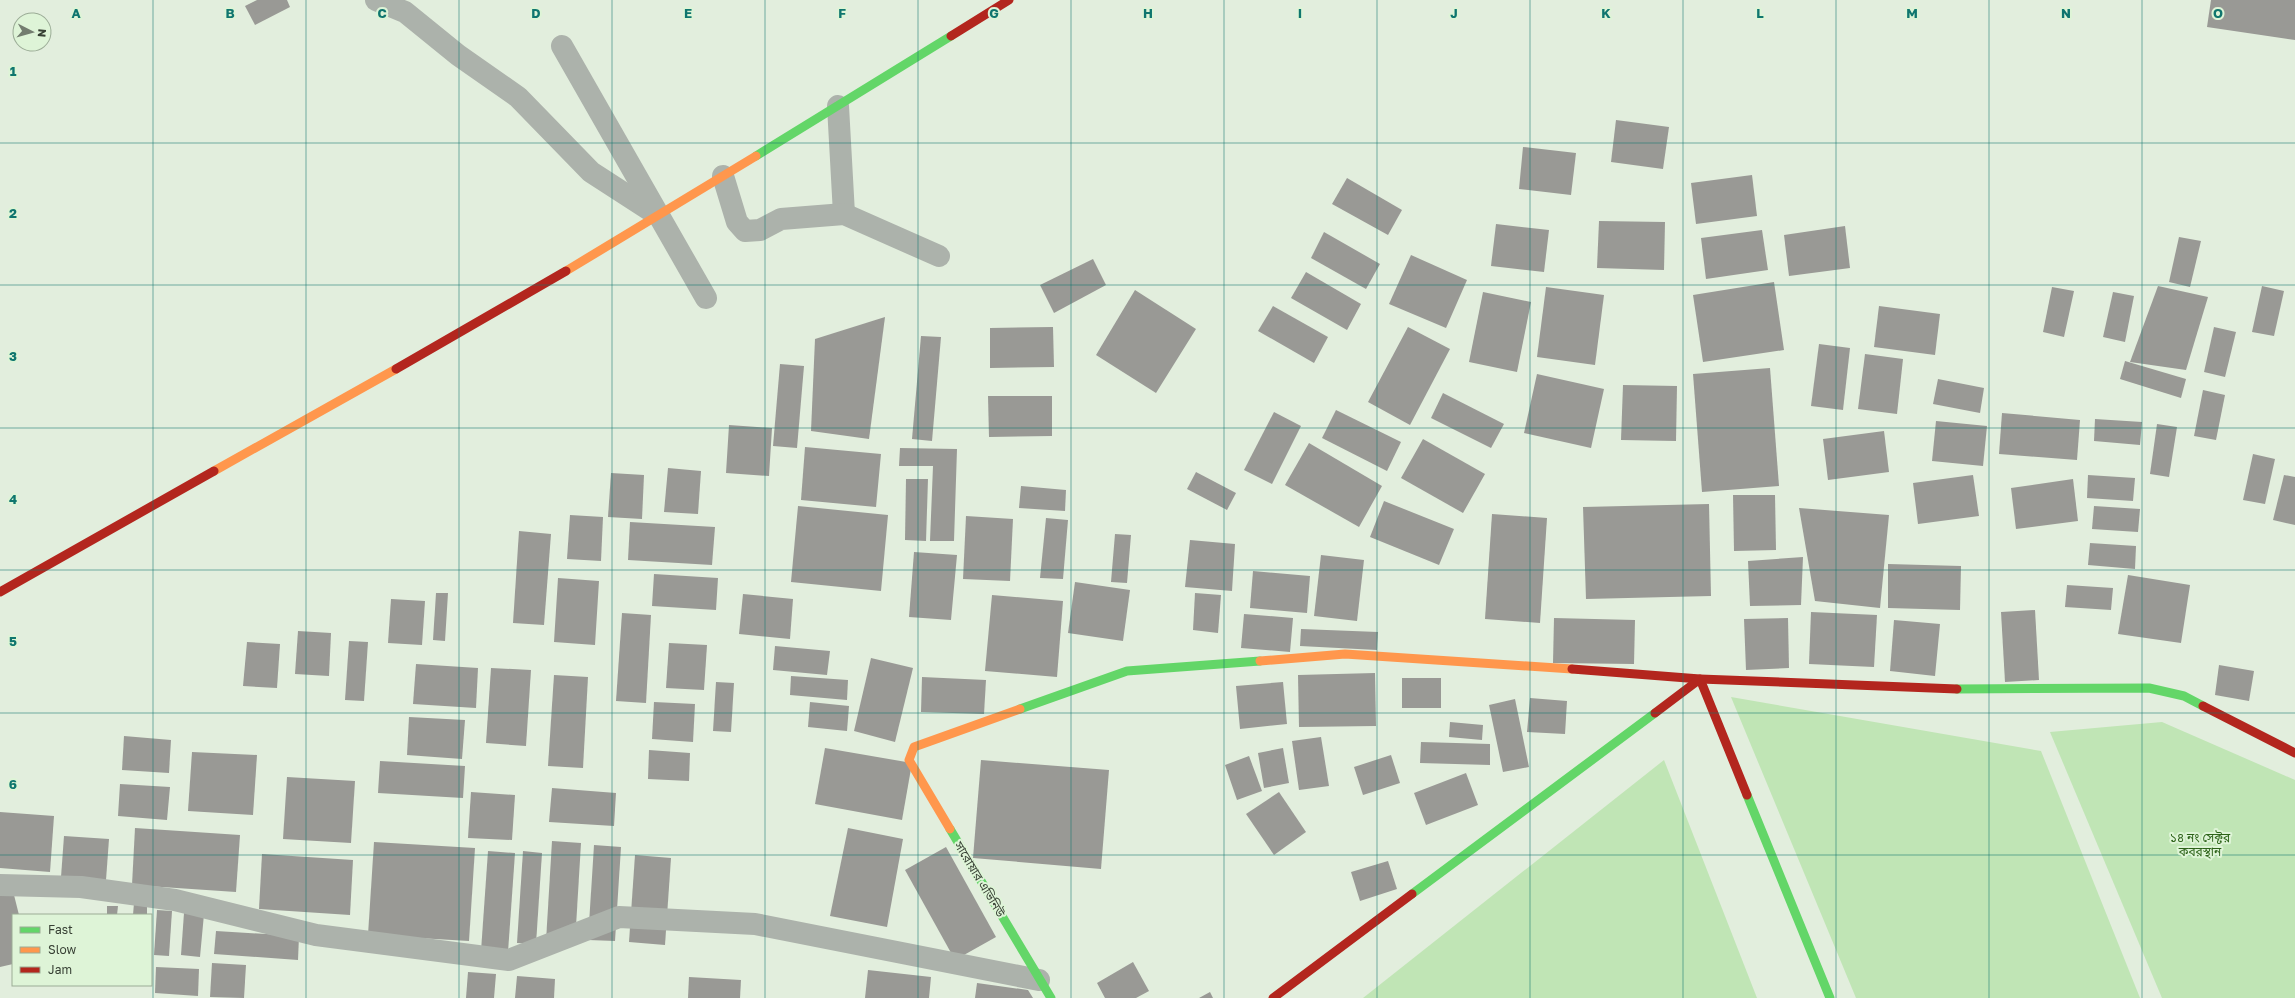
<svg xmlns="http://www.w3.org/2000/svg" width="2295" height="998" font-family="'Golos Text','Noto Sans Bengali',sans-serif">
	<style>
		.green { fill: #c0e5b5 }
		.building { fill: #999995 }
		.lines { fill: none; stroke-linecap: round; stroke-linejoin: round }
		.street { stroke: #acb2ab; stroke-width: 22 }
		.fast { stroke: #63d668; stroke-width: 9 }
		.slow { stroke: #ff974d; stroke-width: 9 }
		.jam { stroke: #b3261e; stroke-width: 9 }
		.grid { fill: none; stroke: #0f766e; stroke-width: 1; stroke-opacity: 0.55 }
		.labels { text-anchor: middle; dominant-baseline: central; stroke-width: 4; stroke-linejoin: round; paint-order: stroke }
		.park-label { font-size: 12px; fill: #2d6319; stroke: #def4d7 }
		.street-label { font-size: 12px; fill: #374034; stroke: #def4d7 }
		.grid-label { font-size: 13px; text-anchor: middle; font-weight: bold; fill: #0f766e; stroke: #def4d7; stroke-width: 4; stroke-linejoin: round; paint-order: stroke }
	</style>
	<rect width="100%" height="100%" fill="#e2eedd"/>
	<!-- green -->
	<g class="green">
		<polygon points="1731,697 2041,751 2140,998 1856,998"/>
		<polygon points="2162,722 2295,780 2295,998 2162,998 2050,732"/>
		<polygon points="1664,760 1757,998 1363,998"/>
	</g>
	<!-- building -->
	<g class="building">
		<polygon points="257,0 287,0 290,7 255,25 245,6"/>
		<polygon points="2211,0 2295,0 2295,40 2207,27"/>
		<polygon points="1616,120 1669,127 1663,169 1611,162"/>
		<polygon points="1523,147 1576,153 1571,195 1519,189"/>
		<polygon points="1752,175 1757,216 1696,224 1691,183"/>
		<polygon points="1347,178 1402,210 1388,235 1332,204"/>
		<polygon points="1599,221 1665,222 1664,270 1597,268"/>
		<polygon points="1496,224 1549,230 1544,272 1491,266"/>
		<polygon points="1845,226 1850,268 1789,276 1784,235"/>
		<polygon points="1762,230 1768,270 1706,279 1701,238"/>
		<polygon points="1324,232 1380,264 1366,289 1311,258"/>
		<polygon points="2179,237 2201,241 2190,287 2169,282"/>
		<polygon points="1411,255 1467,280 1446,328 1389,304"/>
		<polygon points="1093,259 1106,285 1054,313 1040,285"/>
		<polygon points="1306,272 1361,304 1347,330 1291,298"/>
		<polygon points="1774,282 1784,350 1703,362 1693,295"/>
		<polygon points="2158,286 2208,297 2186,370 2130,362"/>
		<polygon points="2262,286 2284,291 2274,336 2252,332"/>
		<polygon points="1546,287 1604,295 1595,365 1537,357"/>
		<polygon points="2052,287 2074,291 2064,337 2043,332"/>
		<polygon points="1135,290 1196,329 1156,393 1096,355"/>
		<polygon points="1483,292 1531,302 1517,372 1469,362"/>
		<polygon points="2113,292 2134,296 2125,342 2103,337"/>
		<polygon points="1273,306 1328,337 1314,363 1258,331"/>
		<polygon points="1879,306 1940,314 1935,355 1874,347"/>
		<polygon points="885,317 869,439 811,431 815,339"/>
		<polygon points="1053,327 1054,367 990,368 990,328"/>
		<polygon points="1408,327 1450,349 1410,425 1368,402"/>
		<polygon points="2214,327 2236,332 2225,377 2204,372"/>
		<polygon points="921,336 941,337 932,441 912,439"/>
		<polygon points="1819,344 1850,348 1843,410 1811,406"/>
		<polygon points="1865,354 1903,359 1897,414 1858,409"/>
		<polygon points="2125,361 2186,379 2181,398 2120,379"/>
		<polygon points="780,364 804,366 797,448 773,446"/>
		<polygon points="1770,368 1779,486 1702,492 1693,374"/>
		<polygon points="1537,374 1604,389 1591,448 1524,433"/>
		<polygon points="1938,379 1984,388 1980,413 1933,404"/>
		<polygon points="1623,385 1677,386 1676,441 1621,440"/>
		<polygon points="2203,390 2225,395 2216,440 2194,436"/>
		<polygon points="1443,393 1504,424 1491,448 1431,418"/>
		<polygon points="988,396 1052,396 1052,436 989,437"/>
		<polygon points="1336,410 1401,442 1387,471 1322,438"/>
		<polygon points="1274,412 1301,426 1272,484 1244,470"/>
		<polygon points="2002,413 2080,420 2077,460 1999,454"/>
		<polygon points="2095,419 2142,422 2140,445 2094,441"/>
		<polygon points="1936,421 1987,426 1983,466 1932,461"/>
		<polygon points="2157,424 2177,427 2169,477 2150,474"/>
		<polygon points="729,425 772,428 769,476 726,473"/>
		<polygon points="1884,431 1889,472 1828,480 1823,439"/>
		<polygon points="1423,439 1485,474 1463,513 1401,478"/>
		<polygon points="1309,443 1382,486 1359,527 1285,485"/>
		<polygon points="805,447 881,454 876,507 801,500"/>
		<polygon points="900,448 957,449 954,541 930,541 933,466 899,466"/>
		<polygon points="2253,454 2275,459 2265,504 2243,500"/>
		<polygon points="668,468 701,471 698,514 664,512"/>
		<polygon points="1196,472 1236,493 1227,510 1187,489"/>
		<polygon points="611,473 644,475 642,519 608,517"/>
		<polygon points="1973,475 1979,516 1918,524 1913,483"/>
		<polygon points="2088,475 2135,478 2133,501 2087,498"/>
		<polygon points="2284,475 2295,477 2295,525 2273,520"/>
		<polygon points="906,479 928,479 926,541 905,540"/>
		<polygon points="2073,479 2078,521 2016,529 2011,488"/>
		<polygon points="1021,486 1066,490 1065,511 1019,508"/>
		<polygon points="1733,495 1775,495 1776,550 1734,551"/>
		<polygon points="1384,501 1454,529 1439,565 1370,537"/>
		<polygon points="1709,504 1711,596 1586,599 1583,507"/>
		<polygon points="798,506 888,515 881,591 791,582"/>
		<polygon points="2094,506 2140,509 2138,532 2092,529"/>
		<polygon points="1799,508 1889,515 1880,608 1815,601"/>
		<polygon points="1492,514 1547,518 1540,623 1485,619"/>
		<polygon points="570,515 603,517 601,561 567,559"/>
		<polygon points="966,516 1013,519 1010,581 963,579"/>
		<polygon points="1046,518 1068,520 1063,579 1040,578"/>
		<polygon points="630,522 715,527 712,565 628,560"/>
		<polygon points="519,531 551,534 544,625 513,623"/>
		<polygon points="1115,534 1131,535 1127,583 1111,582"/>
		<polygon points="1190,540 1235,544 1232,591 1185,587"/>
		<polygon points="2090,543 2136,546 2135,569 2088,565"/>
		<polygon points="914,552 957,555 951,620 909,617"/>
		<polygon points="1321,555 1364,560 1357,621 1314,616"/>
		<polygon points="1803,557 1801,605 1750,606 1748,561"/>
		<polygon points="1888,564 1961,566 1960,610 1888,608"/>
		<polygon points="1253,571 1310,576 1307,613 1250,608"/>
		<polygon points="654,574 718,578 716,610 652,606"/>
		<polygon points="2128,575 2190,585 2181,643 2118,634"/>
		<polygon points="558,578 599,581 595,645 554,642"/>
		<polygon points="1075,582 1130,590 1123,641 1068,633"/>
		<polygon points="2067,585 2113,588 2111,610 2065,607"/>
		<polygon points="436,593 448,593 445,641 433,640"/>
		<polygon points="1195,593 1221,595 1218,633 1193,630"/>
		<polygon points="743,594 793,599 790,639 739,634"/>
		<polygon points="992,595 1063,601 1057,677 985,671"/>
		<polygon points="391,599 425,601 422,645 388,643"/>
		<polygon points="2035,610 2039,680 2005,682 2001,612"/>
		<polygon points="1811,612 1877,615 1874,667 1809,664"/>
		<polygon points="622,613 651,615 646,703 616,701"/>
		<polygon points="1244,614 1293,618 1290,652 1241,648"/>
		<polygon points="1554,618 1635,620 1634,664 1553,663"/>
		<polygon points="1788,618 1789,668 1746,670 1744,619"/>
		<polygon points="1894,620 1940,624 1935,676 1890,671"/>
		<polygon points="1301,629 1378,632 1377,650 1300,646"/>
		<polygon points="298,631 331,633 329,676 295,674"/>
		<polygon points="349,641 368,642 364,701 345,700"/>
		<polygon points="247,642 280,644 277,688 243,686"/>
		<polygon points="669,643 707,645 704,690 666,688"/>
		<polygon points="775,646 830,651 827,675 773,670"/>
		<polygon points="871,658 913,668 895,742 854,731"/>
		<polygon points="416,664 478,668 476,708 413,704"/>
		<polygon points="2219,665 2254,671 2249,701 2215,695"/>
		<polygon points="491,668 531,670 526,746 486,743"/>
		<polygon points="1375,673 1376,726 1299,727 1298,675"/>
		<polygon points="554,675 588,677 583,768 548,766"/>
		<polygon points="791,676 848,680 847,700 790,695"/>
		<polygon points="922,677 986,680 984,714 921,712"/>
		<rect x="1402" y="678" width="39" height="30"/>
		<polygon points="716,682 734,683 731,732 713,731"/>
		<polygon points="1283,682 1287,724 1240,729 1236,686"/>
		<polygon points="1530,698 1567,701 1565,734 1527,732"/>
		<polygon points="1515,699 1529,767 1503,772 1489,705"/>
		<polygon points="654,702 695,704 693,742 652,739"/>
		<polygon points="810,702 849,706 847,731 808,727"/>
		<polygon points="409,717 465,720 462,759 407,755"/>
		<polygon points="1450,722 1483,725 1482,740 1449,737"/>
		<polygon points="124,736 171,740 169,773 122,770"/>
		<polygon points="1321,737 1329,786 1299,790 1292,741"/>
		<polygon points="1421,742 1490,744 1490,765 1420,763"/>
		<polygon points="825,748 912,763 902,820 815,804"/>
		<polygon points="1283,748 1289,783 1264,788 1258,753"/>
		<polygon points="649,750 690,753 689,781 648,779"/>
		<polygon points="192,752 257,755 253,815 188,811"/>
		<polygon points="1391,755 1400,783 1363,795 1354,767"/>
		<polygon points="1249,756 1262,791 1237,800 1225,765"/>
		<polygon points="981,760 1109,770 1101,869 973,858"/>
		<polygon points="380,761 465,766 463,798 378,793"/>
		<polygon points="1466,773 1478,805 1426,825 1414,793"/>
		<polygon points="287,777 355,781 351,843 283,839"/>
		<polygon points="120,784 170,787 167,820 118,816"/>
		<polygon points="552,788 616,793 614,826 549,822"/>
		<polygon points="471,792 515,795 512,840 468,838"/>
		<polygon points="1279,792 1306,832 1274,855 1246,814"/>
		<polygon points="0,812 54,816 50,872 0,868"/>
		<polygon points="135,828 240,835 236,892 132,885"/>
		<polygon points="848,828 903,839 887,927 830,916"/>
		<polygon points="64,836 109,839 106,880 61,877"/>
		<polygon points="552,841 581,843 575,943 546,941"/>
		<polygon points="374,842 475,848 469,941 368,935"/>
		<polygon points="594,845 621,847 615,941 588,940"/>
		<polygon points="946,847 996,937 955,960 905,870"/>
		<polygon points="488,851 515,853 508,952 481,951"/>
		<polygon points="523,851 542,853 536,944 517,943"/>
		<polygon points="262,854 353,860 350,915 259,909"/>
		<polygon points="635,855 671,858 665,945 629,942"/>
		<polygon points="1388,861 1397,889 1360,901 1351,872"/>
		<polygon points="13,891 19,915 13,915 13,964 0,967 0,894"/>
		<polygon points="134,903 147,904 147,915 133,915"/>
		<polygon points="107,906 118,906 117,915 107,915"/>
		<polygon points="157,910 172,911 169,956 154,955"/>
		<polygon points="184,913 204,914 200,957 181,955"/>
		<polygon points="216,931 299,936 298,960 214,954"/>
		<polygon points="1133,962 1149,991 1136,998 1105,998 1097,983"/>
		<polygon points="212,963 246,965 244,998 210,997"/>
		<polygon points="156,967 199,969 198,996 155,993"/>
		<polygon points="868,970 931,977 929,998 865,998"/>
		<polygon points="468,972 496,974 494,998 466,998"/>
		<polygon points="517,976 555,979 554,998 515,998"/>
		<polygon points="689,977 741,980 740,998 688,998"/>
		<polygon points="977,983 1028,990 1033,998 975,998"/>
		<polygon points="1210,992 1213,998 1199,998"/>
	</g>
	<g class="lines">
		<!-- street -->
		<g class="street">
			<polyline points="376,0 405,12 458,55 518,97 591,172 659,216"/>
			<polyline points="562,46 706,298"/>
			<polyline points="838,106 844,214"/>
			<polyline points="723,176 737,222 745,231 760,230 781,219 844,214 939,256"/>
			<polyline points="0,885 81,887 175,900 316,935 509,960 619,917 755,924 1039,980"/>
		</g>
		<!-- fast -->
		<g class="fast">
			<polyline points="756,156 951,36"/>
			<polyline points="1957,689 2149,688 2184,696 2203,706"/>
			<polyline points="1020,709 1127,671 1260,661"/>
			<polyline points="1747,795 1830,998"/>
			<polyline points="950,829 1051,998"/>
			<polyline points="1412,894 1655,713"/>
		</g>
		<!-- slow -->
		<g class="slow">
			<polyline points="566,271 756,156"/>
			<polyline points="214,471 396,369"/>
			<polyline points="1260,661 1345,654 1572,669"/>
			<polyline points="950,829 909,760 914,747 1020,709"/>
		</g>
		<!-- jam -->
		<g class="jam">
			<polyline points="951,36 1009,0"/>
			<polyline points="396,369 566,271"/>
			<polyline points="0,592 214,471"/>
			<polyline points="1572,669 1700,679 1747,795"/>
			<polyline points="2203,706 2295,753"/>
			<polyline points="1655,713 1700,679 1957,689"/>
			<polyline points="1273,998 1412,894"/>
		</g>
	</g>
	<!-- grid -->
	<path class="grid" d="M153,0v998M306,0v998M459,0v998M612,0v998M765,0v998M918,0v998M1071,0v998M1224,0v998M1377,0v998M1530,0v998M1683,0v998M1836,0v998M1989,0v998M2142,0v998M0,143h2295M0,285h2295M0,428h2295M0,570h2295M0,713h2295M0,855h2295"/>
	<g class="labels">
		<!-- park labels -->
		<g class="park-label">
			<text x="2200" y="837">১৪ নং সেক্টর<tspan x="2200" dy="14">কবরস্থান</tspan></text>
		</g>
		<!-- street labels -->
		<g class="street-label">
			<text transform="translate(980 879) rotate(59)">সারোয়ার এভিনিউ</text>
		</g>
	</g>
	<g class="grid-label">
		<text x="76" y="18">A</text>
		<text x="230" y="18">B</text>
		<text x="382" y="18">C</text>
		<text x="536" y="18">D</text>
		<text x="688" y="18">E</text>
		<text x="842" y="18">F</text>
		<text x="994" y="18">G</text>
		<text x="1148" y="18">H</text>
		<text x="1300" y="18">I</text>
		<text x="1454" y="18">J</text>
		<text x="1606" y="18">K</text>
		<text x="1760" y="18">L</text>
		<text x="1912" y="18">M</text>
		<text x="2066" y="18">N</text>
		<text x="2218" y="18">O</text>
		<text x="13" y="76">1</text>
		<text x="13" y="218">2</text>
		<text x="13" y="361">3</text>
		<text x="13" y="504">4</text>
		<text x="13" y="646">5</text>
		<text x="13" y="789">6</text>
	</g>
	<!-- legend -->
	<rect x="12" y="914" width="140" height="72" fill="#def4d7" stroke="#9bac96"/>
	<rect x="20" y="927" width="20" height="6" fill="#63d668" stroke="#9bac96"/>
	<text x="48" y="934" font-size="12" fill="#374034">Fast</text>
	<rect x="20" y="947" width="20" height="6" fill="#ff974d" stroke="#9bac96"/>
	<text x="48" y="954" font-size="12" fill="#374034">Slow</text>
	<rect x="20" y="967" width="20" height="6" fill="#b3261e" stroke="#9bac96"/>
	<text x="48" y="974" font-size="12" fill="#374034">Jam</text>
	<!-- north arrow -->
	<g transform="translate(32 32) rotate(96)"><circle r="19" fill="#def4d7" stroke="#9bac96"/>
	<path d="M0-3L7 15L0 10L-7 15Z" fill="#737d6f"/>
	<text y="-6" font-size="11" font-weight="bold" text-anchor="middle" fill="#374034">N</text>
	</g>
</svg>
